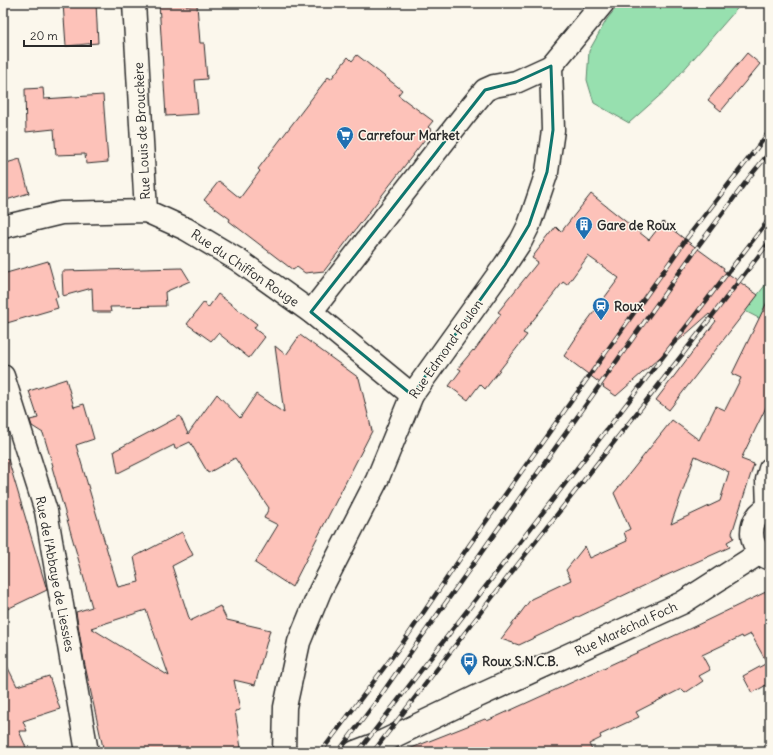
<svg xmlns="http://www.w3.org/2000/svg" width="773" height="755" font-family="Delius,sans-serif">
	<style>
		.green { fill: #97e0af; stroke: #61866d }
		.building { fill: #fdc2b9; stroke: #2b2b2b; fill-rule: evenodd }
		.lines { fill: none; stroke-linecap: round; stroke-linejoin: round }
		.minor-casing { stroke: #2b2b2b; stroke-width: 25 }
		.minor { stroke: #fbf7ec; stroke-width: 22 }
		.rail-casing { stroke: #2b2b2b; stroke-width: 4.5 }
		.rail { stroke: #fbf7ec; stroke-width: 3; stroke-dasharray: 9; stroke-linecap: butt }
		.marked { fill: none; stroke: #0f766e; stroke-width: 3; stroke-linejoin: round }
		.labels { text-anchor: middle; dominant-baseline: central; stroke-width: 3; stroke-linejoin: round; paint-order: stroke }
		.street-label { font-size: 13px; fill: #2b2b2b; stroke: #fbf7ec }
		.poi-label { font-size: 13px; font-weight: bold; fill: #2b2b2b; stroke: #fbf7ec; text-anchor: start }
	</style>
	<rect width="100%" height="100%" fill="#fbf7ec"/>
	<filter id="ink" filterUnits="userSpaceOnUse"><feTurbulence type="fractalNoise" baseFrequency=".025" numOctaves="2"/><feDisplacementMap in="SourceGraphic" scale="8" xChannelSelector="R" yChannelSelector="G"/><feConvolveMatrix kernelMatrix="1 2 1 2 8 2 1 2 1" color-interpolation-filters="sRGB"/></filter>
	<g filter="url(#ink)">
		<!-- green -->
		<g class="green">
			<polygon points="620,3 742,3 667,89 629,123 594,103 587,80 589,51 607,19"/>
			<polygon points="770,279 770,324 745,311"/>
		</g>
		<!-- building -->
		<g class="building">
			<polygon points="63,3 96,3 98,43 66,46"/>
			<polygon points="159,3 186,3 186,6 197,5 200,43 204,43 207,79 195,80 198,114 166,116"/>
			<polygon points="747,53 760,64 721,111 708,100"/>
			<polygon points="357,55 402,90 398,95 433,121 428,127 432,130 324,271 305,273 297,267 293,270 229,221 230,219 204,200 219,181 240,198 260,171 258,169 328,77 331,79 348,57 352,61"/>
			<polygon points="43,88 44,99 103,95 108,162 86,164 85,154 56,155 54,129 26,132 25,89"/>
			<polygon points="20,159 29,193 3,201 3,164"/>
			<polygon points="591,194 649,240 663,222 687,241 724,268 723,270 758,295 669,410 656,400 716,321 709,314 616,396 603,387 604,386 564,356 585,324 619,278 588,256 567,285 563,282 523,333 527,335 485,389 480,384 468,400 449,386 461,370 458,368 473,350 474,351 501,314 498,312 538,262 532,258 537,251 556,227 561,232"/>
			<polygon points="48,261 58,297 55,298 58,308 7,323 3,306 3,274"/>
			<polygon points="182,268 190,281 165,292 166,306 110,307 111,312 93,312 92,288 63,296 62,271"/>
			<polygon points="218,294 257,324 254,328 265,337 249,358 218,333 211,341 187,324 204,302 208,308"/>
			<path d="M770,296v103l-29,60 13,5 -22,69 2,5 -7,4 3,5 -74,33 -137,65 -18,-6 30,-40 40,-19 -5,-10 19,-24 5,12 37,-17 -3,-9 6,-3 -16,-36 58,-73 27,20 17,-34 9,4 16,-32 -9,-4zM695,456l34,16 -9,29 -49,23z"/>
			<polygon points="300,335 359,378 372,431 292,587 255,563 278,525 264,518 269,508 235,458 208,473 190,442 175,449 174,445 118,473 114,451 180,416 188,434 217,394 240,418 256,394 284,413 275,346 286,355"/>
			<path d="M66,379l8,28 10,-3 10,35 -18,6 42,142 21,-5 -5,-25 48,-25 11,23 -21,11 18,55 30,-15 7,14 43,10 -15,55 -21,-5 6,30 -5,1 6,37 -25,4h-112l-20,-91 -8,-49 16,-5 -40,-140 1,-1 -10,-33 -11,-7 -2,-6 8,-2 -9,-27zM146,610l23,66 -78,-48z"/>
			<polygon points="8,459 47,590 3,611 3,460"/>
			<polygon points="770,590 770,683 752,693 743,676 767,663 751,634 743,638 742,636 702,655 710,670 699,676 703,681 685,693 681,689 636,712 639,717 600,735 601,738 589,744 593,752 404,752 404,751 485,719 487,721 689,629"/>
			<polygon points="3,658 17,686 49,676 60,709 23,721 27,731 19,731 28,752 3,752"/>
		</g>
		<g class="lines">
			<defs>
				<g id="minor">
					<polyline points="134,3 146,211"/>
					<polyline points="3,227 61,213 146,211 186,229 238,260 311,312 412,395"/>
					<polyline points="311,312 466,113 485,90 494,86 516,82 551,66"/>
					<polyline points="3,376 46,511 87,752"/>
					<path d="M770,507c-24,9 -24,43 0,52"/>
					<polyline points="768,508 767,480 770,469"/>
					<polyline points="284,752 285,707 299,642 320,591 377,480 412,395 505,265 521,241 529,225 547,172 553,130 551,66 603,3"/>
					<polyline points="355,752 384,741 476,697 682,603 760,553"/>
				</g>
			</defs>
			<!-- minor casing -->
			<use href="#minor" class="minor-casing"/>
			<!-- minor -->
			<use href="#minor" class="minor"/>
			<defs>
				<g id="rail">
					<polyline points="321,752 404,641 470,544 687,238 770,131"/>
					<polyline points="338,752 376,702 413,649 696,249 751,175 770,152"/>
					<polyline points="358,752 770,218"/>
					<polyline points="373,752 511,573 658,386 770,241"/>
				</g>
			</defs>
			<!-- rail casing -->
			<use href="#rail" class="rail-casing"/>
			<!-- rail -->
			<use href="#rail" class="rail"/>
		</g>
	</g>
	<!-- marked area -->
	<path class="marked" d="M551,66l2,64 -6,42 -18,53 -24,40 -93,130 -101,-83 174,-222 31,-8z"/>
	<!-- icons -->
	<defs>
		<symbol id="supermarket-pin" viewBox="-11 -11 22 30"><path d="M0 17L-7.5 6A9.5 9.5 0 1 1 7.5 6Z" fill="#1f6fb2" stroke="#fbf7ec"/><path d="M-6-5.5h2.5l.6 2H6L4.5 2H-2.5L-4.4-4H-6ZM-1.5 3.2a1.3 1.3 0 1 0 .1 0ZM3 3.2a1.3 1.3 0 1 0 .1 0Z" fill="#fff"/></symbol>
		<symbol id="building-pin" viewBox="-11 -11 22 30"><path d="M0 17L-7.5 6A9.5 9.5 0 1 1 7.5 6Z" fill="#1f6fb2" stroke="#fbf7ec"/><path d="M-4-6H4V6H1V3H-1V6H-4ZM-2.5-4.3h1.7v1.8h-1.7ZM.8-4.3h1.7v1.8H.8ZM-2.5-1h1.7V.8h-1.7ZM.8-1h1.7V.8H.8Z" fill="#fff"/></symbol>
		<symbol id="station-pin" viewBox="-11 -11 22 30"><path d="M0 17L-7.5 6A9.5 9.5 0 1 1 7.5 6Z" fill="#1f6fb2" stroke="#fbf7ec"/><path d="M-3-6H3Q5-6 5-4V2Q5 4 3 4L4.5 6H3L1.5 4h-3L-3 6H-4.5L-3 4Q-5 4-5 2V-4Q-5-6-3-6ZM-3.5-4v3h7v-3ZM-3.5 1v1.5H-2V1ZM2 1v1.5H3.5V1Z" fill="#fff"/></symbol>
		<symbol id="bus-pin" viewBox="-11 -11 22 30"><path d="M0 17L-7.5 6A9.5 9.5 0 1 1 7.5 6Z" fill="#1f6fb2" stroke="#fbf7ec"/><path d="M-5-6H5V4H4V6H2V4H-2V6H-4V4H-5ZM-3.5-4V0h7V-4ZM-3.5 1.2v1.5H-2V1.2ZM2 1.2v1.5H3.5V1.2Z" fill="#fff"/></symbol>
	</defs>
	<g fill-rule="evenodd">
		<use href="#supermarket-pin" x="335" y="125" width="20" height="27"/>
		<use href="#building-pin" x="574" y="215" width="20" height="27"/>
		<use href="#station-pin" x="591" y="296" width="20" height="27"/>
		<use href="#bus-pin" x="459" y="651" width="20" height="27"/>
	</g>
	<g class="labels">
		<!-- street labels -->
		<g class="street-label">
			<text transform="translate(142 131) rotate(-93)">Rue Louis de Brouckère</text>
			<text transform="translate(245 268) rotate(34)">Rue du Chiffon Rouge</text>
			<text transform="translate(446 349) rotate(-55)">Rue Edmond Foulon</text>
			<text transform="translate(55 574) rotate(79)">Rue de l'Abbaye de Liessies</text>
			<text transform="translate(626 629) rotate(-25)">Rue Maréchal Foch</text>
		</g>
		<!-- poi labels -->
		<g class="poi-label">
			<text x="358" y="135">Carrefour Market</text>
			<text x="597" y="225">Gare de Roux</text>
			<text x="614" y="306">Roux</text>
			<text x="482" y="661">Roux S.N.C.B.</text>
		</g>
	</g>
	<!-- margin -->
	<rect width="773" height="755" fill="none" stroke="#fbf7ec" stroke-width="16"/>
	<rect x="8" y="8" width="757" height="739" fill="none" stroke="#2b2b2b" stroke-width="1.5" filter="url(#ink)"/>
	<!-- scale -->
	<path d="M24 40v6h67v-6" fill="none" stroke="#2b2b2b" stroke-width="2"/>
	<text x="30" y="40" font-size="12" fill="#2b2b2b" stroke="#fbf7ec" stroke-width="3" paint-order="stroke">20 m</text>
</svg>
